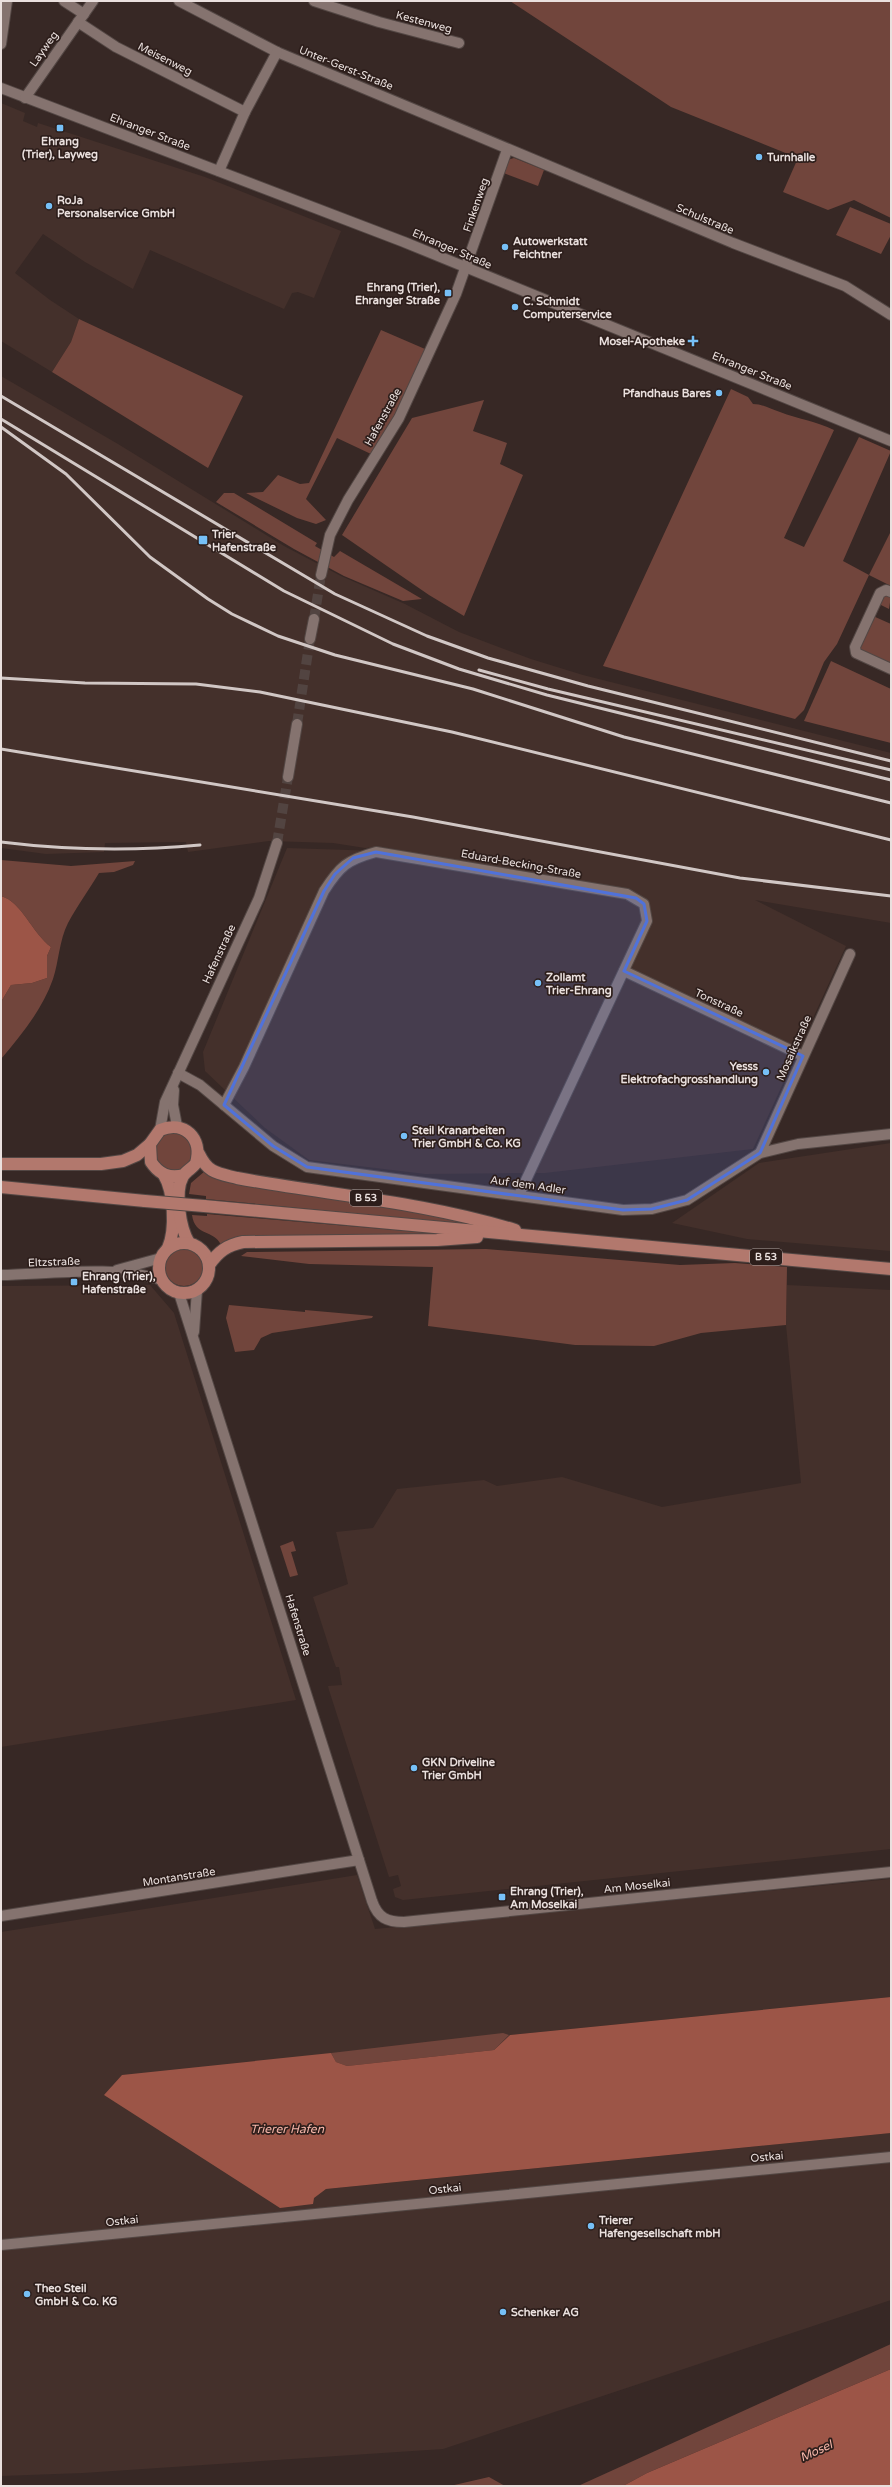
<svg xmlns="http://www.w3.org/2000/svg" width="892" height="2487" font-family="'Varela Round',sans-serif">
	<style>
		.built { fill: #44302b }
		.green { fill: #71453c }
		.water { fill: #9c5547 }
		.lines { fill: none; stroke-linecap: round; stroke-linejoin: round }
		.minor-tunnel { stroke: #524441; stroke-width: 10; stroke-dasharray: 10 5; stroke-linecap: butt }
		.minor-casing { stroke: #534744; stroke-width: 12 }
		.major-casing { stroke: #534744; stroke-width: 14 }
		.minor { stroke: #85736f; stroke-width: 10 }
		.major { stroke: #b2786d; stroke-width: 12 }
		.rail { stroke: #d1c7c5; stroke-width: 3 }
		.major-bridge-casing { stroke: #534744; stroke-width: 14; stroke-linecap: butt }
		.major-bridge { stroke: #b2786d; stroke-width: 12 }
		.marked { fill: #5072da; fill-opacity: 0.2; stroke: #5072da; stroke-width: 3; stroke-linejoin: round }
		.poi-dot { fill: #76c0f7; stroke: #2d1e1b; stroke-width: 1.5 }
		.labels { text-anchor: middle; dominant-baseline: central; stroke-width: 3.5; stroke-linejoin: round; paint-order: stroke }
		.shield { fill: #2d1e1b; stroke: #b1a6a4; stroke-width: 1 }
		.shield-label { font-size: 10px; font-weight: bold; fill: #eae0de }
		.street-label { font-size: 11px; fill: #eae0de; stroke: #2d1e1b }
		.poi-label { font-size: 11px; font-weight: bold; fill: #eae0de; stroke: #2d1e1b; text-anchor: start }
		.water-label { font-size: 12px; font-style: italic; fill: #f6b6a9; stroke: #2d1e1b }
	</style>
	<rect width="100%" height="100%" fill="#372825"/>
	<!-- built -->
	<g class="built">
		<polygon points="1,103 25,113 23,121 37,127 38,123 205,177 341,231 314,298 298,292 292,293 284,309 150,250 133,289 85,262 43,234 15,273 50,300 79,319 71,342 52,372 1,341"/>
		<polygon points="1,376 118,444 284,546 341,576 405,604 459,632 531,659 583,675 891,753 891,923 755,900 846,946 753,1149 545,1173 425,1174 309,1160 265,1128 205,1071 203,1052 287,848 410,852 383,847 365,848 333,843 269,841 188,852 186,842 105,843 104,852 46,854 1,848"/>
		<polygon points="891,1143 891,1251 747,1239 672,1223 759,1163"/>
		<polygon points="150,1285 174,1313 296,1700 1,1747 1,1286"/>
		<polygon points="787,1285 891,1290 891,1849 403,1900 395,1897 393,1889 401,1886 398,1875 389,1877 329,1690 328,1686 342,1685 339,1667 336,1667 333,1659 313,1597 348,1584 336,1532 373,1528 397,1489 484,1480 497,1486 562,1477 662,1507 801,1483 786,1325"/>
		<polygon points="357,1875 375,1929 891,1879 891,1997 510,2035 494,2050 401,2060 313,2198 326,2189 891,2133 891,2300 443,2449 83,2473 1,2476 1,1932"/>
	</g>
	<!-- green -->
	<g class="green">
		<polygon points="510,1 891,1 891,218 854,200 828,210 783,192 798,158 671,107"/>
		<polygon points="514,158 544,170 538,186 501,172 507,160"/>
		<polygon points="850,207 891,224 891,235 881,254 836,235"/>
		<polygon points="79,319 243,396 208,468 52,372 71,342"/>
		<polygon points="381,330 425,349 394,416 371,454 337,438 306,499 326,520 316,524 297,518 246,493 263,492 278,475 300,484 309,483"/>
		<path d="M731,389l17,8 5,7c10,0 17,5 27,8 18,7 36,9 54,18l-50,108 20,9 55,-110 32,14 -48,110 26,14 22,-44v55l-22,-11 -32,69 -13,18 -20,48 -9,9 -192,-53z"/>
		<polygon points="484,400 473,431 507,443 500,464 523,475 464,616 429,595 342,535 412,418"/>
		<polygon points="224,493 234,493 317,543 315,546 334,557 340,551 422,599 403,601 344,576 294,549 216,502"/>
		<polygon points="886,594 891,596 889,609 879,604 873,616 891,624 891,664 859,649 881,597"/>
		<polygon points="831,661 891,689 891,743 804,721"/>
		<path d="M1,860l70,6 64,-5 -2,4 -19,7 -15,1c-10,17 -22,33 -31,50 -9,18 -9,38 -15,56 -11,31 -31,55 -52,80v-57l10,-17 21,-2 15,-5v-22l4,-9c-19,-14 -29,-45 -50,-51z"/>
		<circle cx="173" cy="1152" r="19"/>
		<polygon points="205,1171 463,1220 463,1224 206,1199 206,1196 189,1194 191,1183"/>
		<path d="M207,1214l236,20v2l-222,9c-7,-16 -26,-8 -29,-30l15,1z"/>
		<circle cx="184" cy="1267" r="19"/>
		<polygon points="486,1249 680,1265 735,1263 787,1267 786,1325 701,1333 654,1346 575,1345 428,1326 433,1267 309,1264 241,1256 247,1252"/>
		<polygon points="229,1305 305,1312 305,1310 373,1316 372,1318 272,1333 261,1338 254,1350 235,1352 226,1318"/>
		<polygon points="293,1541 296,1551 291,1552 298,1575 290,1577 280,1546"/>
		<polygon points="503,2033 509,2035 494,2050 347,2066 336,2062 331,2053"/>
		<polygon points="891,2344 891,2369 647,2473 623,2486 578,2486"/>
		<polygon points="489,2477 505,2486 450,2486"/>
	</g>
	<!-- water -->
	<g class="water">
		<path d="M1,896c21,6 31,37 50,51l-4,9v22l-15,5 -21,2 -10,17z"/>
		<polygon points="891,1997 891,2133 326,2189 314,2198 313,2204 280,2208 104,2095 122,2075 331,2053 336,2062 347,2066 494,2050 510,2035"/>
		<polygon points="891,2369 891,2486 623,2486 647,2473"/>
	</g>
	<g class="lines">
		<!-- minor-tunnel -->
		<g class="minor-tunnel">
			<polyline points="314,619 321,575"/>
			<polyline points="297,724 310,639"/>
			<polyline points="277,843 288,777"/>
		</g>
		<defs>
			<g id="minor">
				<polyline points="64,1 84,14"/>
				<polyline points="179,1 277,52 733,243 845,286 891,315"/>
				<polyline points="314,1 379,22 459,43"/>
				<polyline points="78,22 116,47 245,112"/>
				<polyline points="1,44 7,1"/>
				<polyline points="1,88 404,242 891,441"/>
				<polyline points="25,98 93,1"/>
				<polyline points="219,171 245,112 277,52"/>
				<polyline points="321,575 330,535 348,500 399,418 456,294 507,150"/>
				<polyline points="891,592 886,590 880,593 855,647 856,653 891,669"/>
				<polyline points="310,639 314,619"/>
				<polyline points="288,777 297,724"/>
				<polyline points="624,971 803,1056"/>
				<polyline points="178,1073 200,1085 273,1146 307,1167 623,1210 652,1209 687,1200 760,1153 798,1144 891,1134"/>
				<polyline points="174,1090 173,1105 177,1126"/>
				<path d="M224,1105l20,-38 80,-176c16,-25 23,-31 52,-39l251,42 17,10 3,17 -128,274"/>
				<polyline points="160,1130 165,1102 259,898 277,843"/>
				<polyline points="760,1153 850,954"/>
				<polyline points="117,1270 161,1258"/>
				<path d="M1,1275c48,-1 116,-10 161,5"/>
				<path d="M179,1293l193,608c6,17 15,21 32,21l487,-50"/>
				<polyline points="194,1332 197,1290"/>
				<polyline points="1,1916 359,1860"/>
				<polyline points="1,2245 891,2157"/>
			</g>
			<g id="major">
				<path d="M199,1154c9,19 18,19 38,24 93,17 188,24 278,52"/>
				<polyline points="1,1164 101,1164 123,1161 137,1155 150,1144"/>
				<path d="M164,1175c10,16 12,55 4,73"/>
				<path d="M184,1175c-15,4 -25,-1 -33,-13l-1,-18 10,-14c24,-10 43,8 36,33 -3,5 -10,8 -13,13 -9,16 -3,52 6,67"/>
				<polyline points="1,1187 145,1201"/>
				<polyline points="204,1206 891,1269"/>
				<circle cx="184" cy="1268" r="25"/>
				<path d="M209,1265c9,-13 18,-20 34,-23l194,-2 40,-3"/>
			</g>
		</defs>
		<!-- minor casing -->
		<use href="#minor" class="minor-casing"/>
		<!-- major casing -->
		<use href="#major" class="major-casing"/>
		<!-- minor -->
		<use href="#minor" class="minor"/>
		<!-- major -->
		<use href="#major" class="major"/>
		<!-- rail -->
		<g class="rail">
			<polyline points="1,396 335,594 427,636 488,658 588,686 891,761"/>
			<polyline points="1,419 284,591 393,644 459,669 547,695 891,780"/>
			<polyline points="1,427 66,474 150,557 208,599 232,614 278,636 335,655 473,689 624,737 891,803"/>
			<polyline points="479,670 548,689 891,770"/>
			<polyline points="1,678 85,683 196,684 260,692 452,732 891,840"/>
			<polyline points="1,749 413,817 740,878 891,896"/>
			<path d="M1,842c65,8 134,9 199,3"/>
		</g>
		<defs>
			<polyline id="major-bridge" points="145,1201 204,1206"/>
		</defs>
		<!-- major-bridge casing -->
		<use href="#major-bridge" class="major-bridge-casing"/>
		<!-- major-bridge -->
		<use href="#major-bridge" class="major-bridge"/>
	</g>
	<!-- marked area -->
	<path class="marked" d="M376,852l260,46 8,6 3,17 -23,50 179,85 -43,97 -73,47 -35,9 -29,1 -316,-43 -34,-21 -49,-41 100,-214 11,-17 18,-16z"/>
	<!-- markers -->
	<g class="poi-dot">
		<rect x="56" y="124" width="8" height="8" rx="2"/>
		<circle cx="759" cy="157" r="4"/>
		<circle cx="49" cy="206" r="4"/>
		<circle cx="505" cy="247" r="4"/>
		<rect x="444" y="289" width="8" height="8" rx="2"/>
		<circle cx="515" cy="307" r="4"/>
		<path d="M691 335h4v4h4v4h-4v4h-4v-4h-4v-4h4z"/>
		<circle cx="719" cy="393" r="4"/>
		<rect x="198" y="535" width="10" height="10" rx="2"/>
		<circle cx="538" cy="983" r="4"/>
		<circle cx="766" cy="1072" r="4"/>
		<circle cx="404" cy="1136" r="4"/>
		<rect x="70" y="1278" width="8" height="8" rx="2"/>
		<circle cx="414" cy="1768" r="4"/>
		<rect x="498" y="1893" width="8" height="8" rx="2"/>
		<circle cx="591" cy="2226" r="4"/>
		<circle cx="27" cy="2294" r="4"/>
		<circle cx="503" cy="2312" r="4"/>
	</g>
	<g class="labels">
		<!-- shield labels -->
		<g class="shield">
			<rect x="350" y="1190" width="32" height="16" rx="3"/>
			<rect x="750" y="1249" width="32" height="16" rx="3"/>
		</g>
		<g class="shield-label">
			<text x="366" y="1198">B 53</text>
			<text x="766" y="1257">B 53</text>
		</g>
		<!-- street labels -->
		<g class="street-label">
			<text transform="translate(424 22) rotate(15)">Kestenweg</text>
			<text transform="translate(44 49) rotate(-55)">Layweg</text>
			<text transform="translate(165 59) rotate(27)">Meisenweg</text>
			<text transform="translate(346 68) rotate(22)">Unter-Gerst-Straße</text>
			<text transform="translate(150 132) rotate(21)">Ehranger Straße</text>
			<text transform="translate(476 205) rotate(-71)">Finkenweg</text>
			<text transform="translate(705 219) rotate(23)">Schulstraße</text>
			<text transform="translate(452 249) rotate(23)">Ehranger Straße</text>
			<text transform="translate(752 371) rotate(22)">Ehranger Straße</text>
			<text transform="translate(383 417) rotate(-61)">Hafenstraße</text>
			<text transform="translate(521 864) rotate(10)">Eduard-Becking-Straße</text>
			<text transform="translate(219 954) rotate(-65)">Hafenstraße</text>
			<text transform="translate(719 1003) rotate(25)">Tonstraße</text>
			<text transform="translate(794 1048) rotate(-66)">Mosaikstraße</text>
			<text transform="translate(528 1185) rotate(8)">Auf dem Adler</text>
			<text transform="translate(54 1262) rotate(-2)">Eltzstraße</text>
			<text transform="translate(298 1625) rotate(73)">Hafenstraße</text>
			<text transform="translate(179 1877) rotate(-9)">Montanstraße</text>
			<text transform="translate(637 1886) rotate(-6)">Am Moselkai</text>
			<text transform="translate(767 2157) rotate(-5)">Ostkai</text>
			<text transform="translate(445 2189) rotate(-6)">Ostkai</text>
			<text transform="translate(122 2221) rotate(-6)">Ostkai</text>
		</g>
		<!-- poi labels -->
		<g class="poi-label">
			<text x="60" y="141" text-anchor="middle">Ehrang<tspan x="60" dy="13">(Trier), Layweg</tspan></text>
			<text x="767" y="157">Turnhalle</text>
			<text x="57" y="200">RoJa<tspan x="57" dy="13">Personalservice GmbH</tspan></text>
			<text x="513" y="241">Autowerkstatt<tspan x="513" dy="13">Feichtner</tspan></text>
			<text x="440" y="287" text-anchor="end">Ehrang (Trier),<tspan x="440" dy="13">Ehranger Straße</tspan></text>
			<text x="523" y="301">C. Schmidt<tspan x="523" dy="13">Computerservice</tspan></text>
			<text x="685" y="341" text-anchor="end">Mosel-Apotheke</text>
			<text x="711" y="393" text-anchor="end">Pfandhaus Bares</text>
			<text x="212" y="534">Trier<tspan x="212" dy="13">Hafenstraße</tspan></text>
			<text x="546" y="977">Zollamt<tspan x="546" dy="13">Trier-Ehrang</tspan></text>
			<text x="758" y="1066" text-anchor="end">Yesss<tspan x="758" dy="13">Elektrofachgrosshandlung</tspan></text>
			<text x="412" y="1130">Steil Kranarbeiten<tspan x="412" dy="13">Trier GmbH &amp; Co. KG</tspan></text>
			<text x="82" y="1276">Ehrang (Trier),<tspan x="82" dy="13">Hafenstraße</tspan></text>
			<text x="422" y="1762">GKN Driveline<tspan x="422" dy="13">Trier GmbH</tspan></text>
			<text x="510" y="1891">Ehrang (Trier),<tspan x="510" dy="13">Am Moselkai</tspan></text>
			<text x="599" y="2220">Trierer<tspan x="599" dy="13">Hafengesellschaft mbH</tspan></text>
			<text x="35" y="2288">Theo Steil<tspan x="35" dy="13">GmbH &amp; Co. KG</tspan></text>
			<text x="511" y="2312">Schenker AG</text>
		</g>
		<!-- water labels -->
		<g class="water-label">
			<text x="287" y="2129">Trierer Hafen</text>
			<text transform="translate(816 2451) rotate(-25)">Mosel</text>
		</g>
	</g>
	<!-- border -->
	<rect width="892" height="2487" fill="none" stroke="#eae0de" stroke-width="4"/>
</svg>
